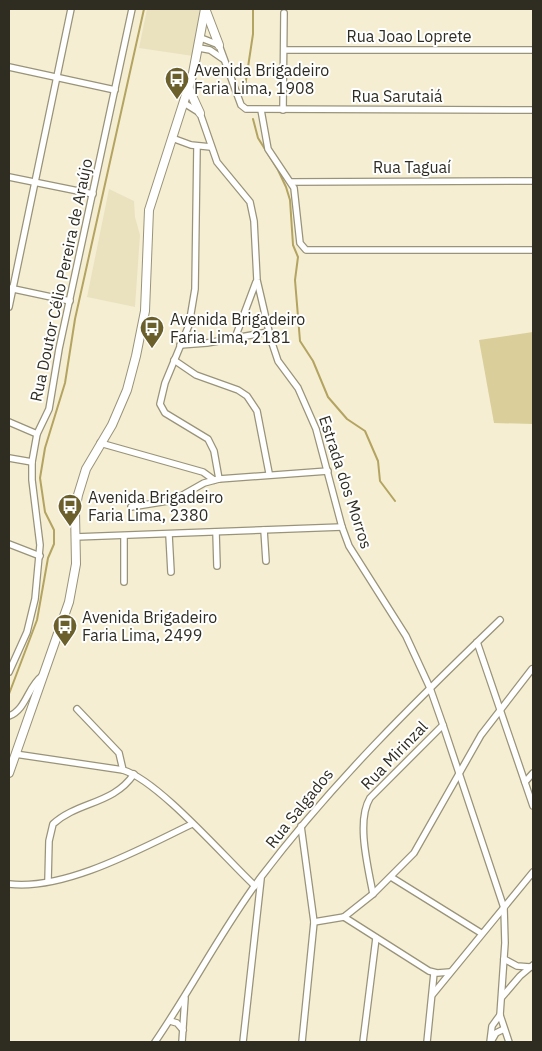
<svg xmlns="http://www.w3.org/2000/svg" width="542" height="1051" font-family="'IBM Plex Sans',sans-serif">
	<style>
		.built { fill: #eae2be }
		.green { fill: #dace9a }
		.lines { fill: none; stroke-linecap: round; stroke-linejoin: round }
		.stream { stroke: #b4a461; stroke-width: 2 }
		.minor-casing { stroke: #999379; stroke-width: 8 }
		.secondary-casing { stroke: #999379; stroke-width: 10 }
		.minor { stroke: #fff; stroke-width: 5.5 }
		.secondary { stroke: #fff; stroke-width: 8 }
		.labels { text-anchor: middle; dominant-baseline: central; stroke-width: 4; stroke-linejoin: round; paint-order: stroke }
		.street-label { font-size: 16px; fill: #2f2d22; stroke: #fff }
		.poi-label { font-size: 16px; fill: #2f2d22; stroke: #fff; text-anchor: start }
	</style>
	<rect width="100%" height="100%" fill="#f5eed2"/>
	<!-- built -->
	<g class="built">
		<polygon points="147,9 200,9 193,56 139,48"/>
		<polygon points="109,189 134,201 135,217 140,235 135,307 87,297"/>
	</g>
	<!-- green -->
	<polygon class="green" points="533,332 533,424 494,423 479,340"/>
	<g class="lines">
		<!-- stream -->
		<g class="stream">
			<polyline points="245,87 253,34 253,9"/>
			<polyline points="253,119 258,138 278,170 286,187 290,200 293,245 298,257 295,280 300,341 313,361 328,397 347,419 365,431 378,461 380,481 395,501"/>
			<polyline points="9,694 37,620 48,558 54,544 54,530 45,512 40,478 45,448 65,383 75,319 144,9"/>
		</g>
		<defs>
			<g id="minor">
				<polyline points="201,38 219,45 241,105 246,109 533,110"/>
				<polyline points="199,48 210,50 223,59"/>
				<polyline points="284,50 533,50"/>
				<polyline points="9,67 115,90"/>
				<polyline points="184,103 200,113 217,162 250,202 254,221 257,280 271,340 278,361 298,388 316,429 342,527 349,546 406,636 430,688 443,725 504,908 505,943 500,1015 509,1042"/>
				<polyline points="261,110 268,149 294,188 300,243 306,250 533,250"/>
				<polyline points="283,110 284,13"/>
				<polyline points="172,138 191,145 211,147"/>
				<polyline points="197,147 195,289 189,325 165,383 160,404 165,413 208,439 214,451 219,479"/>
				<polyline points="9,177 93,194"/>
				<polyline points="292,182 533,181"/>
				<polyline points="9,288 70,301"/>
				<polyline points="9,307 71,9"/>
				<polyline points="235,338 268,332"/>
				<polyline points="180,345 207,343 235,338 256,282"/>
				<polyline points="174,360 196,375 238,390 247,396 257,411 269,473"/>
				<polyline points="9,422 37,434"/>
				<polyline points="100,443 203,472 214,480"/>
				<polyline points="9,458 32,462"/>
				<polyline points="131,507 174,500 204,483 219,479 328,471"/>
				<polyline points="264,530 266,561"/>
				<polyline points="216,532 217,566"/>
				<polyline points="169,535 171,572"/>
				<polyline points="75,537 342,527"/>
				<polyline points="124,537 124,582"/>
				<polyline points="9,544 40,556"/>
				<polyline points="477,642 533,806"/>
				<polyline points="9,672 27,632 35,599 40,545 32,480 32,462 37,434 49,409 59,349 132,9"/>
				<path d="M77,709l42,44 4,17c36,11 102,88 132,116"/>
				<path d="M9,716c17,-6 19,-30 33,-40"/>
				<polyline points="15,754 123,770"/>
				<polyline points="525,782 533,773"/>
				<polyline points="301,826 314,922 302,1042"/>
				<polyline points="391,877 481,933"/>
				<path d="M48,881l1,-40 4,-17c25,-23 60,-19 81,-50"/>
				<path d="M9,884c56,7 133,-36 183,-60"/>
				<path d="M373,894c-5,-27 -17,-73 -3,-96l73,-73"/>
				<polyline points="344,917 429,971 437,973 450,972"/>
				<polyline points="314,922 344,917 373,894 414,853 481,735 532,669"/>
				<polyline points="504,959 517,966 530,967"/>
				<polyline points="433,994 533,872"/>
				<polyline points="502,997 520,976 533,965"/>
				<polyline points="170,1021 177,1023 183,1030"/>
				<polyline points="492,1040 496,1033 504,1029"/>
				<path d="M155,1042c37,-54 67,-113 106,-165 72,-95 153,-174 239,-257"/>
				<polyline points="182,1042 185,998"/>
				<polyline points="243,1042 261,879"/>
				<polyline points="363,1042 376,938"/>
				<polyline points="427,1042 434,973"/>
				<polyline points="490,1042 492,1026 500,1015"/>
			</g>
			<g id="secondary">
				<polyline points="206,11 219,45"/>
				<polyline points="189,89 200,113"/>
				<polyline points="9,773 69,602 76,564 75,512 78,495 86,469 112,425 127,390 136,356 145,311 149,210 193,73 205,9"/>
			</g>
		</defs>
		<!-- minor casing -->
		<use href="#minor" class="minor-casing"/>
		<!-- secondary casing -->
		<use href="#secondary" class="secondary-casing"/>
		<!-- minor -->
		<use href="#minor" class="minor"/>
		<!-- secondary -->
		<use href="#secondary" class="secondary"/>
	</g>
	<!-- icons -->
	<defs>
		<symbol id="bus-pin" viewBox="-11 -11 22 30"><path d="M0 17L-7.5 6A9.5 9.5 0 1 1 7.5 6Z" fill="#6b5f2c" stroke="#fff"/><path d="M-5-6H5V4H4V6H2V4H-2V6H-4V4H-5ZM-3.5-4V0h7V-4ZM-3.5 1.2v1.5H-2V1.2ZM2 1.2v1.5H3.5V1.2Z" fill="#fff"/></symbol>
	</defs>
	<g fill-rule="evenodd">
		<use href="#bus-pin" x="163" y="65" width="28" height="38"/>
		<use href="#bus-pin" x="138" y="314" width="28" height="38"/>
		<use href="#bus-pin" x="56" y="492" width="28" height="38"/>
		<use href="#bus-pin" x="51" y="612" width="28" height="38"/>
	</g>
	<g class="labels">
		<!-- street labels -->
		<g class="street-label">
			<text x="409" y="36">Rua Joao Loprete</text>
			<text x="397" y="96">Rua Sarutaiá</text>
			<text x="412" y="167">Rua Taguaí</text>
			<text transform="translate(61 280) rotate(-78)">Rua Doutor Célio Pereira de Araújo</text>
			<text transform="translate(346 482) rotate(72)">Estrada dos Morros</text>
			<text transform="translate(394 755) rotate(-46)">Rua Mirinzal</text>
			<text transform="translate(299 808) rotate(-51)">Rua Salgados</text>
		</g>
		<!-- poi labels -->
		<g class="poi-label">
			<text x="194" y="70">Avenida Brigadeiro<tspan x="194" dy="18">Faria Lima, 1908</tspan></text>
			<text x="170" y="319">Avenida Brigadeiro<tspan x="170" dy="18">Faria Lima, 2181</tspan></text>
			<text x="88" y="497">Avenida Brigadeiro<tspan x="88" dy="18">Faria Lima, 2380</tspan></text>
			<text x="82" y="617">Avenida Brigadeiro<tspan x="82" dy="18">Faria Lima, 2499</tspan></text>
		</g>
	</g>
	<!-- border -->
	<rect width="542" height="1051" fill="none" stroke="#2f2d22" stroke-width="20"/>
</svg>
